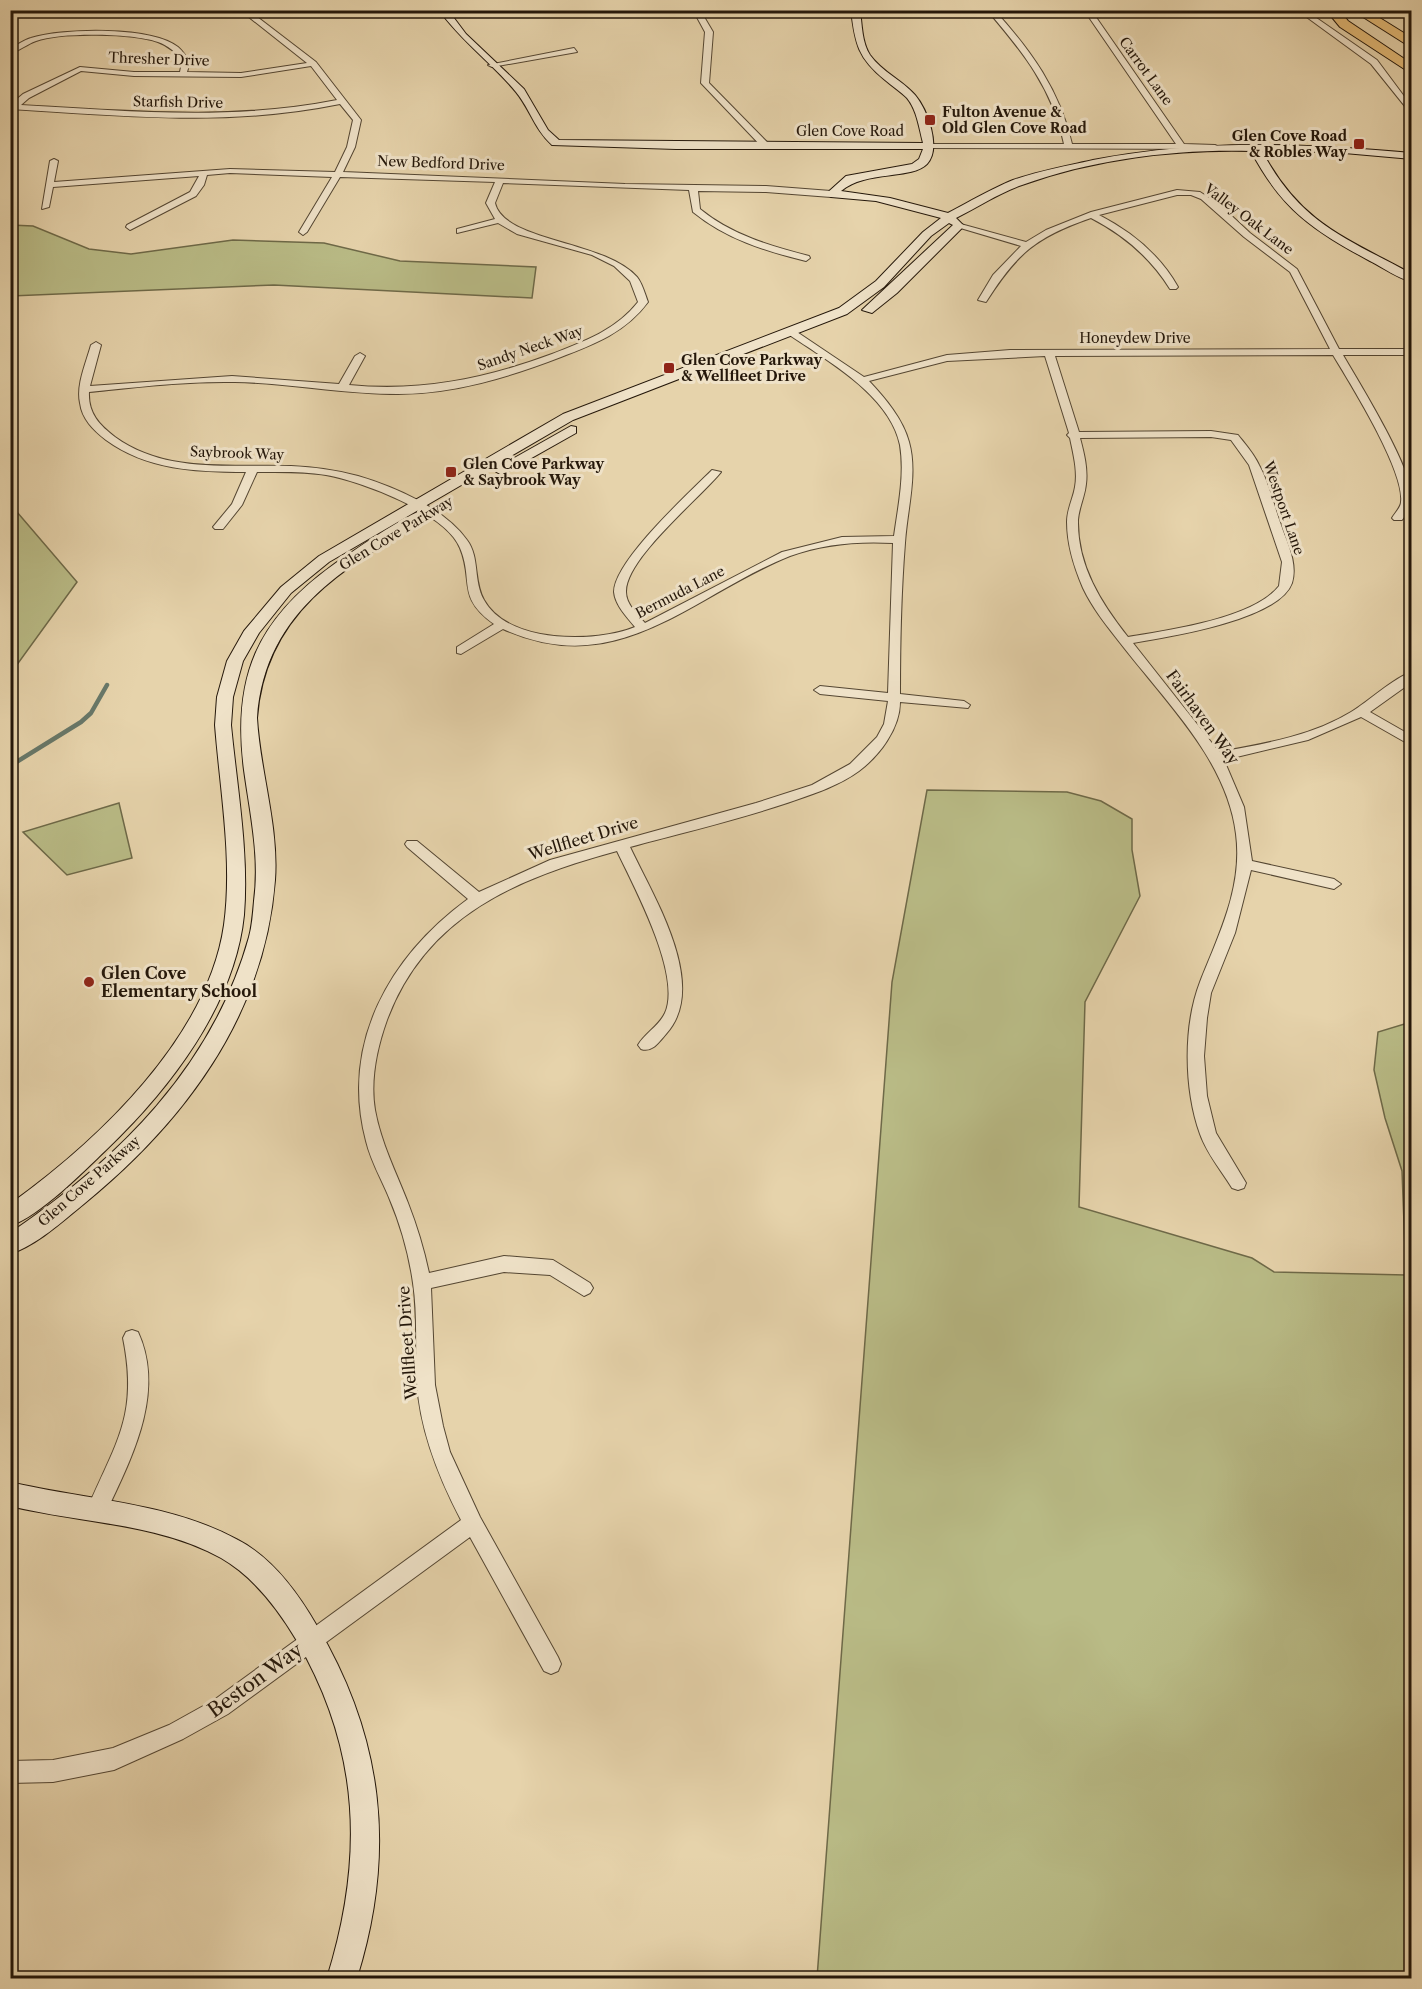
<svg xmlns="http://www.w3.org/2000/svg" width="1422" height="1989" font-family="'Libre Caslon Text',serif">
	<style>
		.green { fill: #b9bb86; stroke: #6e6948; stroke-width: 1.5 }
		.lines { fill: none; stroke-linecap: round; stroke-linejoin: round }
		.stream { stroke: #687869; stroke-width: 4.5 }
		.street-casing { stroke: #544632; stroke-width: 2 }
		.secondary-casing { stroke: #24170a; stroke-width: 2 }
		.highway-casing { stroke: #24170a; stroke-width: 2 }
		.street { fill: #efe2c8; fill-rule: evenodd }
		.secondary { fill: #efe2c8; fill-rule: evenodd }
		.highway { fill: #e3ba76; fill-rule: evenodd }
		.poi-dot { fill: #8f2418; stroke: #efe2c8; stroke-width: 2 }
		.labels { text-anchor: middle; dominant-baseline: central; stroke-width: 6; stroke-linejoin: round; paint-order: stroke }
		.far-street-label { font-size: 14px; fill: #24170a; stroke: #efe2c8 }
		.far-poi-label { font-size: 14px; font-weight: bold; fill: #24170a; stroke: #efe2c8; text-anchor: start }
		.street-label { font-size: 16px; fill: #24170a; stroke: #efe2c8 }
		.poi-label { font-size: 16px; font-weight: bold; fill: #24170a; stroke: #efe2c8; text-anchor: start }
		.near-street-label { font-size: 20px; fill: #24170a; stroke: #efe2c8 }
	</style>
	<rect width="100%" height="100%" fill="#e6d3ab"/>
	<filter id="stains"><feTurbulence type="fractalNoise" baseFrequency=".00333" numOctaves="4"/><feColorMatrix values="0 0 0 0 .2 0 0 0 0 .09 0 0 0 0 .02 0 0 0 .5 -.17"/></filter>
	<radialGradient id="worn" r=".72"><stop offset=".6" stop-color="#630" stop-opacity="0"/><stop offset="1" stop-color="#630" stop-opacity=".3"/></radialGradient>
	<!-- green -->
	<g class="green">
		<polygon points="10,225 33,226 89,249 131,254 233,240 324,243 400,261 536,267 532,298 274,285 11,296"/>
		<polygon points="11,505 77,582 11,673"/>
		<polygon points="927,790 1067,792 1101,801 1132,819 1132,850 1140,896 1085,1002 1079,1207 1252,1258 1274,1272 1406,1275 1402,1171 1385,1118 1374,1070 1378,1032 1411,1022 1411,1978 817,1978 892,982"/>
		<polygon points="119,803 132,858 67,875 23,832"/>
	</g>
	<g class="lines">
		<!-- stream -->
		<polyline class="stream" points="10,766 81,722 91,713 107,685"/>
		<defs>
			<g id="street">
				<path d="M240,10h8l68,52 45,58 -6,27 -12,25 282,12 141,2 65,5 4,3 -4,3 -65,-5 -68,-1 2,18c32,26 70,37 109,47l1,2 -4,3c-41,-10 -80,-22 -113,-49l-4,-22 -186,-7 -8,20c9,39 109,37 142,74 5,6 8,17 11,25 -22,30 -53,42 -87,55 -52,20 -107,37 -163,37 -55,0 -109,-11 -163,-12 -49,-1 -97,5 -146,10 -1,21 10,33 26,45 51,37 116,27 176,29 23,1 45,4 67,10 37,11 86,32 109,64 13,17 6,41 17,60 24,44 112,43 151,27 -8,-10 -20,-22 -21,-35 0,-31 76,-100 98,-122l9,2c-21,26 -96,87 -95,120 0,12 11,22 19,31l137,-71 60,-15 52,-1c4,-29 11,-61 6,-91 -10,-50 -74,-85 -112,-111v-4h6l70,47 83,-22 63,-5 320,-1 -40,-77 -46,-35 -43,-38 -10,-4h-14l-78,20c33,17 61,40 79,72l-2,2h-6c-20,-32 -46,-54 -79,-71 -55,19 -74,35 -105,84l-8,-2 15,-25 28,-29 -64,-19v-4l69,19 20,-12 45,-18 86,-22 23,2 20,13 30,28 47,36 42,80h73v6h-69c15,26 76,123 69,150 -2,5 -7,11 -10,15h-8l-2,-2c3,-5 9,-11 9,-16 4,-31 -51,-119 -68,-147l-278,1 24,76 132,-1 27,4c7,9 16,19 21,30 10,18 15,41 22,60 6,18 17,38 11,58 -13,37 -123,54 -159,60l86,109c44,-8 93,-16 132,-40 17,-10 42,-34 61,-40v10l-42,30 42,24v10l-51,-29 -53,23 -84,20 20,47 8,54 82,18 7,5 -7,5 -83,-19 -16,63 -24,60 -4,25 -3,38 3,40 9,37 30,50 -2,5 -6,2 -6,-2c-11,-18 -25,-34 -32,-54 -16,-45 -17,-108 0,-152 19,-48 43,-95 36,-148 -9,-74 -71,-133 -115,-190 -14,-18 -28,-35 -38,-56 -9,-21 -16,-43 -16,-66 0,-13 6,-23 8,-35 3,-16 -2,-34 -5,-49l-3,-3 2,-2 -24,-77 -98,5 -78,20c16,17 34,38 40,61 9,32 -2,68 -4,101 -4,50 -5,101 -5,151l64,7 6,4 -2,3 -68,-6c0,27 -21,54 -41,69 -22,16 -49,24 -75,33 -51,17 -103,29 -154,43 23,49 80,139 36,187 -7,8 -14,19 -25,15l-3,-4c7,-12 21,-19 27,-32 17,-38 -31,-126 -48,-162 -99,27 -191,64 -230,169 -10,28 -17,60 -12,90 6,33 21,62 33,93 9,23 16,46 21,70l75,-17 49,4 37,23 3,5 -3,5 -6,3 -34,-21 -46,-3 -73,16 4,97 8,41 7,26 30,65 78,140 3,7 -3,7 -7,3 -7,-3 -74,-134 -242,177 -45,25 -69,31 -61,12 -43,1v-22l43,-1 60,-12 56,-23 45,-25 247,-180c-22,-42 -41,-89 -44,-137 -2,-34 1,-67 -4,-100 -4,-28 -12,-57 -23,-83 -8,-20 -19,-38 -24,-59 -26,-98 24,-185 102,-242l-61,-52 -2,-3 2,-3h10l62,51 71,-32 206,-57 56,-18 38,-21 27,-27 7,-13 4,-23 -68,-7 -6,-4 6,-4 68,7 5,-150c-35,-2 -70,1 -103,13 -98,39 -171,126 -287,73l-42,25 -4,-1v-6l37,-23c-38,-27 -20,-43 -34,-76 -14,-35 -99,-67 -134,-73 -23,-4 -46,-3 -69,-3l-15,33 -19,24h-8l-2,-2 19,-23 14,-32c-50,0 -99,-2 -140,-32 -13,-10 -24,-21 -26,-37 -4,-18 6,-40 11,-58l5,-3 5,3 -11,41 142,-10 107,8 16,-28 5,-3 5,3 -16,29c71,7 136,-6 203,-31 33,-13 64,-24 86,-52l-8,-21 -16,-15 -22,-11 -75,-21 -19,-11 -41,10v-4l38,-10 -9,-16 9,-21 -155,-5 -33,55 -4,3 -4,-3 33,-55 -102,-4 -23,2 -3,10 -8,11 -66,34 -4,-3 1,-2 63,-33 9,-16 -146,11 -4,20 -7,2 8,-48 4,-2 4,2 -4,21 176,-13 105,3 12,-25 6,-27 -13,-16c-112,23 -216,12 -330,5v-4l13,-11 57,-27 54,5h46l2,-10c-6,-10 -13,-16 -24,-20 -26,-9 -97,-10 -122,-1 -9,3 -17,10 -26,13v-5c7,-4 14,-9 21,-11 31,-10 121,-12 147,9 5,4 8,10 12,15l-3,10 54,1 66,-10zM311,66l26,34c-105,21 -209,11 -316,5l8,-7 52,-27 53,5 107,1zM1211,437l20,3 18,25 33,97 -3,24c-26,33 -111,44 -151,51 -27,-34 -51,-72 -50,-117 1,-13 7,-24 8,-36 2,-15 -2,-31 -6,-46z"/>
				<polygon points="693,10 700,10 713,32 709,83 769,144 769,148 763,148 701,83 705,32"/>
				<path d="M987,10h7c37,40 66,81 78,134h104l-92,-134h7l93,134 31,1 4,2 -4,2 -289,-1v-4h138c-11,-55 -41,-92 -77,-134z"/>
				<polygon points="1297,10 1305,10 1377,60 1412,107 1412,115 1371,64"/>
				<polygon points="574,48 577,52 492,67 488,65"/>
				<path d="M132,1330l6,2c29,63 -9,131 -35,187l-7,2 -7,-2 -3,-7c29,-69 53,-95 37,-174l3,-6z"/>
			</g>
			<g id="secondary">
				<path d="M439,10h9l18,24 58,55 24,41 11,10 364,3c-4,-15 -6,-33 -16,-45 -6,-6 -15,-12 -22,-18 -27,-22 -30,-36 -34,-70h9c2,15 2,33 10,45 12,17 32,25 45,40 12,14 27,53 12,69 -16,16 -61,6 -86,27l49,7 58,15c21,-11 43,-24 65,-33 26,-9 53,-14 80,-20 109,-21 209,-17 319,-7v6l-79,-7 -71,-1c38,72 82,86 150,123v8c-15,-4 -28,-14 -42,-21 -57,-31 -88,-51 -119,-110 -76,-2 -157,8 -229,34 -23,8 -44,22 -66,33l8,8 -67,67 -25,20 -10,-3 91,-85 -4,-2 -18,13 -47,51 -37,27 -274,106 -244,142 -38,31 -32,40 -16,28 -10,36 -2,28c6,62 18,128 13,190 -9,90 -75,175 -138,235 -23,22 -66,66 -96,76v-22c88,-63 198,-167 214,-279 9,-65 -4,-135 -9,-200l2,-28 10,-36 17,-30 37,-44 38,-31 244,-142 276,-106 37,-27 47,-49 18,-14 -65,-17 -45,-4 -5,-3 20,-18 66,-12 7,-5 4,-10h-247l-124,-4c-17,-15 -22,-36 -36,-53 -24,-29 -55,-51 -77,-82z"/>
				<polygon points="571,426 576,427 576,433 505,473 500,474 493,470"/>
				<path d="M431,507l5,1v6c-86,50 -171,94 -179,204 3,53 22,109 18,162 -10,134 -89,240 -190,323 -22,18 -48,42 -75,51v-21c109,-74 203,-167 239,-296 3,-11 4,-24 5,-36 6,-45 -4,-87 -10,-131 -12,-93 13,-150 89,-205 22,-15 74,-52 98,-58z"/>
				<path d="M10,1482c76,18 159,20 228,58 35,18 60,53 79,86 67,113 79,227 40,352h-30c37,-119 34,-227 -30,-337 -19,-32 -43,-64 -76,-83 -62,-35 -142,-35 -211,-52z"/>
			</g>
			<g id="highway">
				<polygon points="1326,10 1339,10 1348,21 1412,64 1412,74 1340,27"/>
				<polygon points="1352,10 1367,10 1412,38 1412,48"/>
			</g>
		</defs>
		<!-- street casing -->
		<use href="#street" class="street-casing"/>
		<!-- secondary casing -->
		<use href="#secondary" class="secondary-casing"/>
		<!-- highway casing -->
		<use href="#highway" class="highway-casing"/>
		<!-- street -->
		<use href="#street" class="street"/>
		<!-- secondary -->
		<use href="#secondary" class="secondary"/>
		<!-- highway -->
		<use href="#highway" class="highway"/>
	</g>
	<!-- markers -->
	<g class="poi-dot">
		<rect x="924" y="114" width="12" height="12" rx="3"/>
		<rect x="1353" y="138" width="12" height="12" rx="3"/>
		<rect x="663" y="362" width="12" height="12" rx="3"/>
		<rect x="445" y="466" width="12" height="12" rx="3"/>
		<circle cx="89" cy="982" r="6"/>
	</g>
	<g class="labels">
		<!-- far-street labels -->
		<g class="far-street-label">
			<text transform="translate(159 59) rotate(2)">Thresher Drive</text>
			<text transform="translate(1146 71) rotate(54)">Carrot Lane</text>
			<text transform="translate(178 102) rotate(1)">Starfish Drive</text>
			<text x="850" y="131">Glen Cove Road</text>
			<text transform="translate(441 163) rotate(2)">New Bedford Drive</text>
			<text transform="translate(1249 219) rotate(37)">Valley Oak Lane</text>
			<text x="1135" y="338">Honeydew Drive</text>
			<text transform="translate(530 348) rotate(-19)">Sandy Neck Way</text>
			<text transform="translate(237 453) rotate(2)">Saybrook Way</text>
			<text transform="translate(1284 508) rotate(71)">Westport Lane</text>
			<text transform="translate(396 533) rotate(-31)">Glen Cove Parkway</text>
			<text transform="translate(680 592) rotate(-27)">Bermuda Lane</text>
			<text transform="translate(89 1181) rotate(-41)">Glen Cove Parkway</text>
		</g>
		<!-- far-poi labels -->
		<g class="far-poi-label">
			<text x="942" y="112">Fulton Avenue &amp;<tspan x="942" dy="16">Old Glen Cove Road</tspan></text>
			<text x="1347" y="136" text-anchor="end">Glen Cove Road<tspan x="1347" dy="16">&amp; Robles Way</tspan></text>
			<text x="681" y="360">Glen Cove Parkway<tspan x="681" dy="16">&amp; Wellfleet Drive</tspan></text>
			<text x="463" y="464">Glen Cove Parkway<tspan x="463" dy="16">&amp; Saybrook Way</tspan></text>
		</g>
		<!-- street labels -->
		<g class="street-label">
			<text transform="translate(1203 717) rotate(54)">Fairhaven Way</text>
			<text transform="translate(583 838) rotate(-17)">Wellfleet Drive</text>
			<text transform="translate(407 1343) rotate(-94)">Wellfleet Drive</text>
		</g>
		<!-- poi labels -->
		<g class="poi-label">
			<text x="101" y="973">Glen Cove<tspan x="101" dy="18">Elementary School</tspan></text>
		</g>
		<!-- near-street labels -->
		<g class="near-street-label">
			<text transform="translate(255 1680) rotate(-36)">Beston Way</text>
		</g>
	</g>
	<!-- margin -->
	<rect width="1422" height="1989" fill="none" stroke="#e6d3ab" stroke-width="36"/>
	<rect x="12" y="12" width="1398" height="1965" fill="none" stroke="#24170a" stroke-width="3"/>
	<rect x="18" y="18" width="1386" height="1953" fill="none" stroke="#24170a" stroke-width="1.5"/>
	<rect width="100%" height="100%" filter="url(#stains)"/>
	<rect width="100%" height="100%" fill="url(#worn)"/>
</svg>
